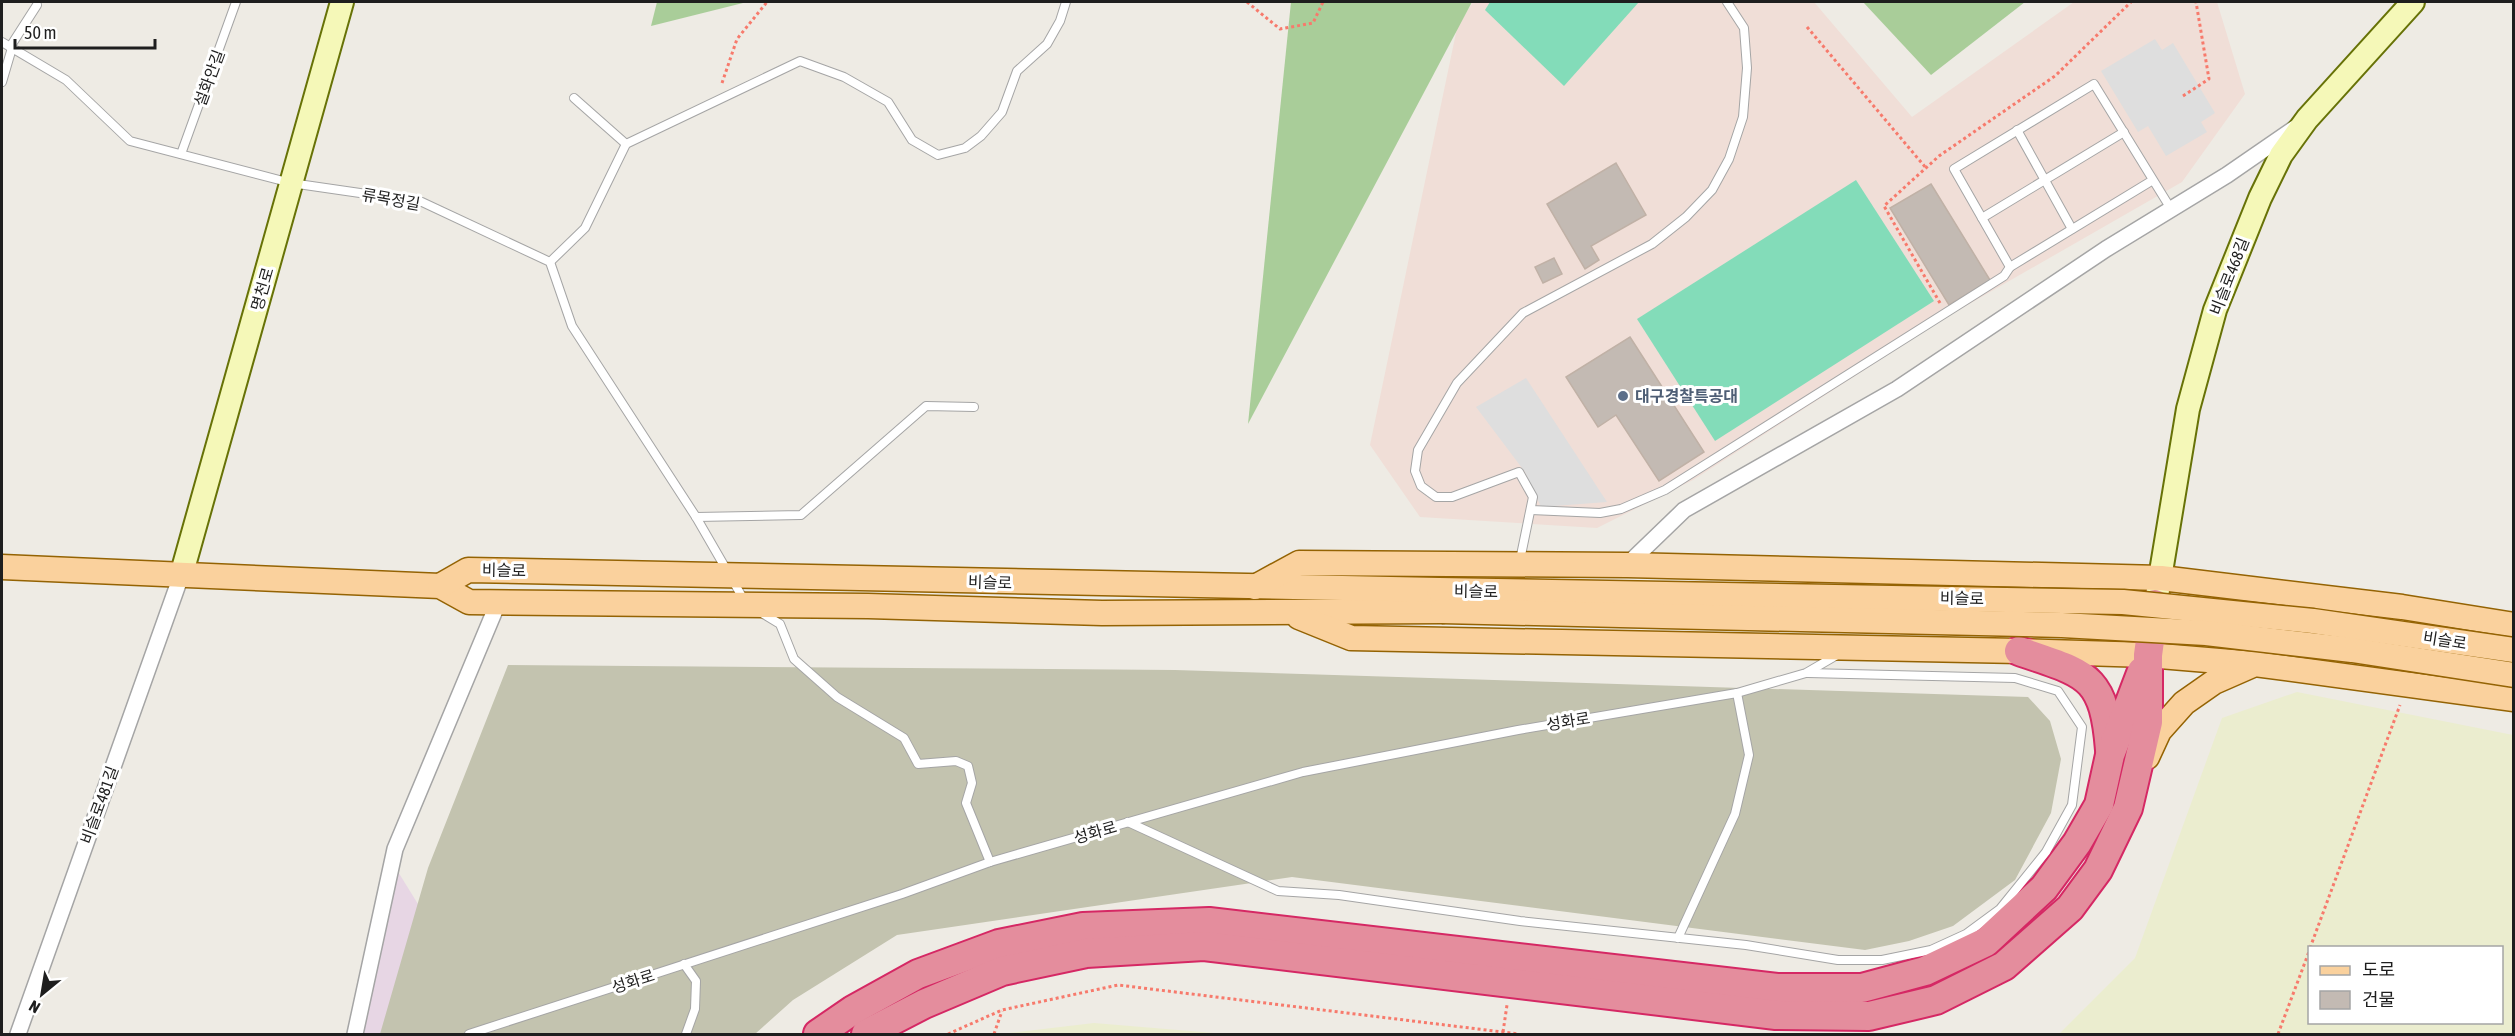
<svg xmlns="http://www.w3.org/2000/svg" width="2515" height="1036" font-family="'Asap Condensed','Noto Sans KR',sans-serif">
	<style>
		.industrial { fill: #e7d6e4 }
		.military { fill: #f0ded7 }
		.construction { fill: #c3c3af }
		.farmland { fill: #ebedcf; fill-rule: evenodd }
		.forest { fill: #a9cd99 }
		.pitch { fill: #83dcb9 }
		.parking { fill: #dedede }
		.building { fill: #c3bab3; stroke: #c0b1a6; stroke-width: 1.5 }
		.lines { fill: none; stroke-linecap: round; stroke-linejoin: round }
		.lane-casing { stroke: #a5a5a5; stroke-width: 10 }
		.street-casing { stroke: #a5a5a5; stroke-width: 18 }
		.secondary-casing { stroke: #677207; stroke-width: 26 }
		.primary-casing { stroke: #946303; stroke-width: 27 }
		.highway-casing { stroke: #d52864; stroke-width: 32 }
		.path { stroke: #f77a6c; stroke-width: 3; stroke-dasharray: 3 3; stroke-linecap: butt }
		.lane { stroke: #fff; stroke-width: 8 }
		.street { stroke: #fff; stroke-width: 15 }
		.secondary { stroke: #f5f8b8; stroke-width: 22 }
		.primary { stroke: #fad19d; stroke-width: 24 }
		.highway { stroke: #e48d9d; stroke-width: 28 }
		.primary-bridge-casing { stroke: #946303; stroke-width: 27; stroke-linecap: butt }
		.primary-bridge { stroke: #fad19d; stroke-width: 24 }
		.service-dot { fill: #5c6f8a; stroke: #fff; stroke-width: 2 }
		.labels { text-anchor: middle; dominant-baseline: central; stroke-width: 6; stroke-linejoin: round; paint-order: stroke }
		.street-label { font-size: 16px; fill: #1e1e1e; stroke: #fff }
		.service-label { font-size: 16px; font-weight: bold; fill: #4e5e75; stroke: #fff; text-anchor: start }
	</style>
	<rect width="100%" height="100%" fill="#eeebe4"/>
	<!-- industrial -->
	<polygon class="industrial" points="392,862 479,1003 389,1034 361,1034"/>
	<!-- military -->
	<polygon class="military" points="1473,2 1814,2 1912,117 2074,2 2217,2 2245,94 2182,182 1950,315 1693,480 1597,528 1420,517 1370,445 1457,28"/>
	<!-- construction -->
	<polygon class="construction" points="508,665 1175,670 2028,697 2050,721 2061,759 2051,813 2015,880 1953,926 1909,941 1865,950 1292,877 897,935 793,1000 755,1034 380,1034 428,868"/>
	<!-- farmland -->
	<g class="farmland">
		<path d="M2297,692l216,43v299h-454l76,-76 87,-240zM2310,948h192v74h-192z"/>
		<polygon points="1094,1023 1226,1034 1000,1034"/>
	</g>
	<!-- forest -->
	<g class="forest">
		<polygon points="657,2 747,2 651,26"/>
		<polygon points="1291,2 1472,2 1248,424"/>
		<polygon points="1863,2 2025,2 1931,75"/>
	</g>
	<!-- pitch -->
	<g class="pitch">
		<polygon points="1490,2 1639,2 1564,86 1485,10"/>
		<polygon points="1856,180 1934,301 1715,441 1637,319"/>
	</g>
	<!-- parking -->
	<g class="parking">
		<polygon points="2155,39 2162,50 2173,43 2215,113 2201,122 2207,132 2166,156 2148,126 2138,132 2101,71"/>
		<polygon points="1526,378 1607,502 1541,507 1525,472 1476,407"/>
	</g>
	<!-- building -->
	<g class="building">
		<polygon points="1616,163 1646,215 1591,246 1599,260 1585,269 1547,204"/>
		<polygon points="1931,184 1990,280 1949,305 1890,208"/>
		<polygon points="1554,258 1562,274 1543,283 1535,267"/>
		<polygon points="1630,337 1704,452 1659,481 1616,415 1598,427 1566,377"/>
	</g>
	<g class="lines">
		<defs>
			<g id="lane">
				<polyline points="2,42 66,80 130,141 291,183 422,202 550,262 572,326 696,517 744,600"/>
				<polyline points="10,47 37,5"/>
				<polyline points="2,82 12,48"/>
				<polyline points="574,98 626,144"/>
				<polyline points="2017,130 2072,229"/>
				<polyline points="181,154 236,2"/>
				<polyline points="2153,180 2010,267 1954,169 2094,84 2171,209"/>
				<polyline points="1982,218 2124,132"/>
				<polyline points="550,262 585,228 626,144 800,61 844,77 888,102 912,140 938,155 965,148 981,136 1002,112 1017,71 1047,44 1060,21 1066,2"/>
				<polyline points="1531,510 1600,513 1621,509 1665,490 2004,276 2010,267"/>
				<polyline points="696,517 801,515 926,406 974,407"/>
				<polyline points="1520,560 1533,497 1519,472 1452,497 1436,497 1421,486 1415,471 1418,450 1457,383 1523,313 1652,244 1686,217 1712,190 1729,159 1743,117 1747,68 1744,28 1727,2"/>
				<polyline points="760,612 780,624 794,659 837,697 904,738 918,764 956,761 968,766 972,783 966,803 990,862"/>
				<polyline points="1128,822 1278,891 1339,895 1520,921 1746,945 1838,960 1882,960 1931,950 1966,934 2000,909 2046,852 2072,805 2082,727 2058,691 2015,678 1808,673"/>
				<polyline points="1678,938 1735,814 1749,755 1737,693"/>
				<polyline points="684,964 696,981 695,1009 686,1034"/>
				<polyline points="469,1034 902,894 990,862 1303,772 1518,730 1737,693 1806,673 1837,655"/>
			</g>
			<g id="street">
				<polyline points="1627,565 1684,510 1897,389 2106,249 2227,175 2295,128"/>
				<polyline points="18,1034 181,576"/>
				<polyline points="355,1034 395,849 498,603"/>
			</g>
			<g id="secondary">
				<polyline points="181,576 342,2"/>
				<polyline points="2156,602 2188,409 2215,310 2260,198 2281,155 2307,119 2413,2"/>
			</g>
			<g id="primary">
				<polyline points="2,567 440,586 469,602 868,606 1102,613 1442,611"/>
				<polyline points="440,586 468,570 1439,590"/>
				<polyline points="1255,587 1299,563 1627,565 2161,578 2402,607 2514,625"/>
				<polyline points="1299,617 1351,638 2019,651 2148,655 2255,664"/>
				<polyline points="2147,757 2159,731 2184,703 2214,682 2255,664 2514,699"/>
			</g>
			<g id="highway">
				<path d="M2019,651c66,23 85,22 91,99"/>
				<polyline points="818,1034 853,1010 918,974 999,944 1083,927 1209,922 1777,988 1862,988 1925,971 1986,942 2044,888 2077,843 2099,805 2110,755 2142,671"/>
				<polyline points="866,1034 924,1004 1002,971 1086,953 1204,946 1776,1015 1869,1016 1936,1000 2004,966 2070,908 2098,870 2128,808 2148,722 2148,655 2155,604"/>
			</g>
		</defs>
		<!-- lane casing -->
		<use href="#lane" class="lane-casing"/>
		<!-- street casing -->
		<use href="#street" class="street-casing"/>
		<!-- secondary casing -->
		<use href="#secondary" class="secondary-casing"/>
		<!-- primary casing -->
		<use href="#primary" class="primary-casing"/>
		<!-- highway casing -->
		<use href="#highway" class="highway-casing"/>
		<!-- path -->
		<g class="path">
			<polyline points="1247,2 1280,29 1313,23 1323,2"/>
			<polyline points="1807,27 1926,168"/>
			<polyline points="722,83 737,39 767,2"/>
			<polyline points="2183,96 2209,79 2196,2"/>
			<polyline points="1940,303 1884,206 1939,156 2055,76 2131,2"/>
			<polyline points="2310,948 2400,705"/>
			<polyline points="1503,1032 1507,1005"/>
			<polyline points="948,1034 1002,1010 1118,985 1519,1034"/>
			<polyline points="994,1034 1002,1011"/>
			<polyline points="2278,1034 2310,949"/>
		</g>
		<!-- lane -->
		<use href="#lane" class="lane"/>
		<!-- street -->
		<use href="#street" class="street"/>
		<!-- secondary -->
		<use href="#secondary" class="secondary"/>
		<!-- primary -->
		<use href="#primary" class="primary"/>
		<!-- highway -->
		<use href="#highway" class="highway"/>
		<defs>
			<g id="primary-bridge">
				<polyline points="1439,590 2123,602 2313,621 2514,650"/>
				<polyline points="1442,611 2062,625 2206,633 2352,650 2514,675"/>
			</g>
		</defs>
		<!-- primary-bridge casing -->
		<use href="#primary-bridge" class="primary-bridge-casing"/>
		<!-- primary-bridge -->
		<use href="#primary-bridge" class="primary-bridge"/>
	</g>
	<!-- markers -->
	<circle class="service-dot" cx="1623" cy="396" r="6"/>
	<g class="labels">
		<!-- street labels -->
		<g class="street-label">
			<text transform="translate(209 78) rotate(-70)">설화안길</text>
			<text transform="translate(391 199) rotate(10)">류목정길</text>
			<text transform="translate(2229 276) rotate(-69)">비슬로468길</text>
			<text transform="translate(262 289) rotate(-74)">명천로</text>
			<text transform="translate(504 570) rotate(1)">비슬로</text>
			<text transform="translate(990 582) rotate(2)">비슬로</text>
			<text transform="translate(1476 591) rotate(1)">비슬로</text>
			<text transform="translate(1962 598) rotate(1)">비슬로</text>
			<text transform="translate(2445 640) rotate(9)">비슬로</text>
			<text transform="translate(1568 721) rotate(-9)">성화로</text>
			<text transform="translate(99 805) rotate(-70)">비슬로481길</text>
			<text transform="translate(1095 832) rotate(-16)">성화로</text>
			<text transform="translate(633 981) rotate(-18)">성화로</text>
		</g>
		<!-- service labels -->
		<g class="service-label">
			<text x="1635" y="396">대구경찰특공대</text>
		</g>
	</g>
	<!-- border -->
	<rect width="2515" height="1036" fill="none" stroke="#1e1e1e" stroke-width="6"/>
	<!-- legend -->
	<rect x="2308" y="946" width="195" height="78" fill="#ffffff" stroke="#a5a5a5" stroke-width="1.5"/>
	<rect x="2320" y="966" width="30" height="9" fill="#fad19d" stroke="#a5a5a5" stroke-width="1.5"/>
	<text x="2362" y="976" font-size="18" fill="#1e1e1e">도로</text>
	<rect x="2320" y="991" width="30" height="18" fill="#c3bab3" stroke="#a5a5a5" stroke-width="1.5"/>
	<text x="2362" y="1006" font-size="18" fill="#1e1e1e">건물</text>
	<!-- north arrow -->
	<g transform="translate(42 994) rotate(210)" stroke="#ffffff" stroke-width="4.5" paint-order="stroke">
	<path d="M0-4.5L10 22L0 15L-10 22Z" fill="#1e1e1e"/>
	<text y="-9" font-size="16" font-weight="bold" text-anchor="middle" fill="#1e1e1e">N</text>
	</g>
	<!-- scale -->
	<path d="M15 39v9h140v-9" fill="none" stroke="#1e1e1e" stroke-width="3"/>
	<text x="24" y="39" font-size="18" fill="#1e1e1e" stroke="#ffffff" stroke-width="4.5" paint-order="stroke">50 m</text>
</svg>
